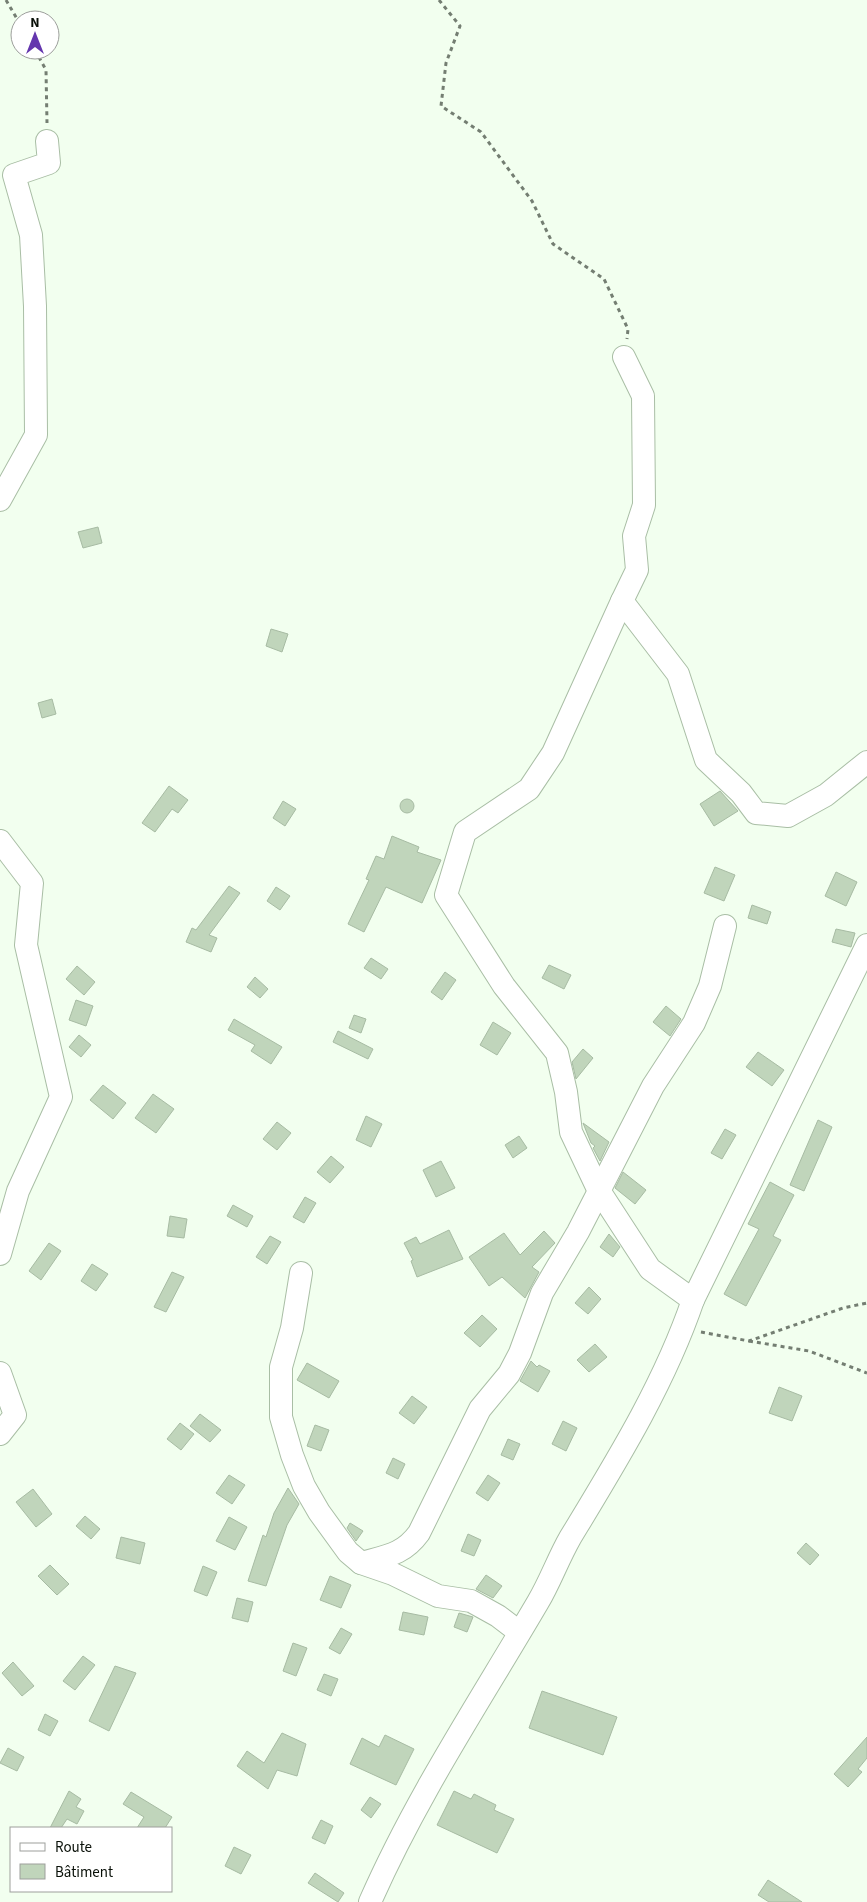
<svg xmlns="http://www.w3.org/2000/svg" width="867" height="1902" font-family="'Source Sans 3',sans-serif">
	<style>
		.building { fill: #c0d5bb; stroke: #a7bba3 }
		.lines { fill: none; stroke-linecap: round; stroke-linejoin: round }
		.minor-casing { stroke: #a9bea5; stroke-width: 24 }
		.path { stroke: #747e72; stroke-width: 3; stroke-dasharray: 4 4; stroke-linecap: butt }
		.minor { stroke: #fff; stroke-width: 22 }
	</style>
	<rect width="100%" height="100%" fill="#f2ffef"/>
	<!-- building -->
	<g class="building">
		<polygon points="98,527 102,543 83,548 78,532"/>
		<polygon points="271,629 288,634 282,652 266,646"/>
		<polygon points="52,699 56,714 42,718 38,703"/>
		<polygon points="169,786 188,800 178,813 172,809 155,832 142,823"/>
		<polygon points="720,791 738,811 714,826 700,804"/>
		<circle cx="407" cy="806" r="7"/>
		<polygon points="283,801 296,809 285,826 273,818"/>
		<polygon points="392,836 419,847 417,852 441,860 422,903 386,887 364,932 348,924 369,880 366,879 376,856 384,859"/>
		<polygon points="715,867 735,875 724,901 704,893"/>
		<polygon points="836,872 857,882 846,906 825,896"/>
		<polygon points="229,886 240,893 209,935 217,938 211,952 186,942 192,928 196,930"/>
		<polygon points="276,887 290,896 280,910 267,901"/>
		<polygon points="752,905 771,912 767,924 748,918"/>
		<polygon points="836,929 855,933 851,947 832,942"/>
		<polygon points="371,958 388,969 381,979 364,968"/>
		<polygon points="549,965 571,975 564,989 542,978"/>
		<polygon points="77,966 95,982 84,995 66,979"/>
		<polygon points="445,972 456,980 442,1000 431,992"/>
		<polygon points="255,977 268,989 260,998 247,987"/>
		<polygon points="76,1000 93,1006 86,1026 69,1020"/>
		<polygon points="666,1006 681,1019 670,1036 653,1022"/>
		<polygon points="354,1015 366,1019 361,1033 349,1028"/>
		<polygon points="234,1019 282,1047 271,1064 251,1051 255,1045 228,1030"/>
		<polygon points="493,1022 511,1033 497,1055 480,1045"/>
		<polygon points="338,1031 373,1049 368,1059 333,1042"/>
		<polygon points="79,1035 91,1045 81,1057 69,1047"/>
		<polygon points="583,1049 593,1058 576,1079 572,1062"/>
		<polygon points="758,1052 784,1070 772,1086 746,1067"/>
		<polygon points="103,1085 126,1103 113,1119 90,1100"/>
		<polygon points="153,1094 174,1109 156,1133 135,1118"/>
		<polygon points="366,1116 382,1124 371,1147 356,1140"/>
		<polygon points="818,1120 832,1127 804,1191 790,1185"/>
		<polygon points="277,1122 291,1133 277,1150 263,1139"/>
		<polygon points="583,1123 609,1142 600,1161 593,1148 595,1146 591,1143"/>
		<polygon points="725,1129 736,1135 722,1159 711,1153"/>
		<polygon points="519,1136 527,1148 513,1158 505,1145"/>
		<polygon points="331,1156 344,1167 330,1183 317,1172"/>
		<polygon points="441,1161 455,1188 436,1197 423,1170"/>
		<polygon points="623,1172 646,1190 635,1204 615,1188"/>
		<polygon points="770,1182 794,1195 773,1236 781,1240 746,1306 724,1294 759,1229 748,1224"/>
		<polygon points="305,1197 316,1203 304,1223 293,1217"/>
		<polygon points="233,1205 253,1216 247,1227 227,1216"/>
		<polygon points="170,1216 187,1219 184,1238 167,1236"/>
		<polygon points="449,1230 463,1259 417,1277 411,1261 413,1260 404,1243 416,1237 420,1244"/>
		<polygon points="544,1231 555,1243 532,1267 539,1272 525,1298 502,1277 489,1286 469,1257 504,1233 520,1255"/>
		<polygon points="609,1234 620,1247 613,1257 600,1247"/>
		<polygon points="270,1236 281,1242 267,1264 256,1257"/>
		<polygon points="49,1243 61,1251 41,1280 29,1271"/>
		<polygon points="92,1264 108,1274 96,1291 81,1281"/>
		<polygon points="172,1272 184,1277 166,1312 154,1307"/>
		<polygon points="589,1287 601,1299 588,1314 575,1303"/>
		<polygon points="482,1315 497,1329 480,1347 464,1333"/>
		<polygon points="595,1344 607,1357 589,1372 577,1360"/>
		<polygon points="531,1361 537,1367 539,1365 550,1371 538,1392 520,1381"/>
		<polygon points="307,1363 339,1381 329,1398 297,1380"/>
		<polygon points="779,1387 802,1396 792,1421 769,1413"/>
		<polygon points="412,1396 427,1407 414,1424 399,1413"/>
		<polygon points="200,1414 221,1430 210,1442 190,1426"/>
		<polygon points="563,1421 577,1428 566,1451 552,1444"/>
		<polygon points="180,1423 194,1434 181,1450 167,1439"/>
		<polygon points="315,1425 329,1430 321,1451 307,1446"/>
		<polygon points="508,1439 520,1444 513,1460 501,1455"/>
		<polygon points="393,1458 405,1464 398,1479 386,1473"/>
		<polygon points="229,1475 245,1485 232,1504 216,1493"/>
		<polygon points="488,1475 500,1483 488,1501 476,1493"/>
		<polygon points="288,1488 299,1504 287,1525 266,1586 248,1581 263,1535 266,1537 274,1513"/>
		<polygon points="33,1489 52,1514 36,1527 16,1502"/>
		<polygon points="85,1516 100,1529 91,1539 76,1526"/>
		<polygon points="229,1517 247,1527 235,1550 216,1541"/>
		<polygon points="350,1523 363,1531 356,1541 347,1528"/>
		<polygon points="468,1534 481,1540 474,1556 461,1551"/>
		<polygon points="121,1537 145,1543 140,1564 116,1558"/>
		<polygon points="806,1543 819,1555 810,1565 797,1553"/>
		<polygon points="50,1565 69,1584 57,1595 38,1576"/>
		<polygon points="203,1566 217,1572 207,1596 194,1591"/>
		<polygon points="486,1575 502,1586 493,1598 476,1589"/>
		<polygon points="330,1576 351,1585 341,1608 320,1600"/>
		<polygon points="237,1598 253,1602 248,1622 232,1618"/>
		<polygon points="403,1612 428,1617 424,1635 399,1630"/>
		<polygon points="459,1613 473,1617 467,1632 454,1627"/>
		<polygon points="341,1628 352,1634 340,1654 329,1648"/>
		<polygon points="293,1643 307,1648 296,1676 283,1671"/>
		<polygon points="83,1656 95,1665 75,1690 63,1681"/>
		<polygon points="13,1662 34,1686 22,1696 2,1673"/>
		<polygon points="115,1666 136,1673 109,1731 89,1721"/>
		<polygon points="324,1674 338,1679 331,1696 317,1690"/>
		<polygon points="542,1691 617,1717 603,1755 529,1728"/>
		<polygon points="45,1714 58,1721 50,1736 38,1730"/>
		<polygon points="282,1733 306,1744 297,1776 277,1770 268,1789 237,1766 247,1751 264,1763"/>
		<polygon points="385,1735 414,1749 396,1785 350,1764 362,1738 379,1747"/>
		<polygon points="867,1737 867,1758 858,1769 862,1772 848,1787 834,1774"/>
		<polygon points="8,1748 24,1757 17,1771 0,1763"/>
		<polygon points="69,1791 81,1799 76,1807 84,1811 77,1824 67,1819 61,1828 50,1828"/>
		<polygon points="454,1791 471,1799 474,1794 496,1805 494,1810 514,1819 497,1853 437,1825"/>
		<polygon points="131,1792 172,1817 165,1828 137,1828 144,1817 123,1804"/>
		<polygon points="370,1797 381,1804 371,1818 361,1810"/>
		<polygon points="321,1820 333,1826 325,1844 312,1838"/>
		<polygon points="234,1847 251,1855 241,1874 225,1866"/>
		<polygon points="315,1873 344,1893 338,1902 308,1883"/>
		<polygon points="768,1880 802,1902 769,1902 758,1895"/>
	</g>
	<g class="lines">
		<defs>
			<g id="minor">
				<polyline points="624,357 643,396 644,505 634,536 637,570 622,601 678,674 706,760 741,793 756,813 788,816 826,795 867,762"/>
				<polyline points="0,500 36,435 35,306 31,235 14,175 49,163 47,141"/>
				<polyline points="622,601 553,753 529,789 465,832 446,895 504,986 557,1053 566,1092 571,1132 598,1189 650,1269 693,1300"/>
				<polyline points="0,841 32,883 26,945 61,1097 18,1191 0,1254"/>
				<polyline points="301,1273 292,1328 281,1367 281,1417 292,1455 304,1486 319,1512 348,1552 361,1563 393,1574 438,1596 471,1601 498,1616 519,1632"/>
				<polyline points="0,1373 15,1415 0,1434"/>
				<path d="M361,1563c25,-7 42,-8 58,-30l61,-124 29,-35 11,-21 22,-60 36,-61 75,-146 41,-63 16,-37 15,-60"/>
				<path d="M370,1902c46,-105 110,-201 168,-300 12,-20 20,-43 32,-64 46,-76 94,-153 123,-238l174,-355"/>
			</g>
		</defs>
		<!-- minor casing -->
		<use href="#minor" class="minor-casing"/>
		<!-- path -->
		<g class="path">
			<polyline points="6,0 20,24"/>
			<polyline points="439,0 460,26 446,63 441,106 481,132 532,201 553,244 604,279 628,329 627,339"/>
			<polyline points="35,50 46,70 47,123"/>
			<polyline points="701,1332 749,1341 843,1308 867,1303"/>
			<polyline points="749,1341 809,1351 867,1373"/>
		</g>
		<!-- minor -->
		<use href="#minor" class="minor"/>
	</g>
	<!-- legend -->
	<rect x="10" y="1827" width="162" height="65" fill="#ffffff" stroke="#9d9f9c"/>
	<rect x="20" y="1843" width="25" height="8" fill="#ffffff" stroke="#9d9f9c"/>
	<text x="55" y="1852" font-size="15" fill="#091008">Route</text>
	<rect x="20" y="1864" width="25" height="15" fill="#c0d5bb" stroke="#9d9f9c"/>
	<text x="55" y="1877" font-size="15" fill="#091008">Bâtiment</text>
	<!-- north arrow -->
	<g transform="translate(35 35)"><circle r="24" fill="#ffffff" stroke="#9d9f9c"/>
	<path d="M0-4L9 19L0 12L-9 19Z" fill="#6436ae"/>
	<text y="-8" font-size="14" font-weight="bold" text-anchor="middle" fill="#091008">N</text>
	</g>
</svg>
